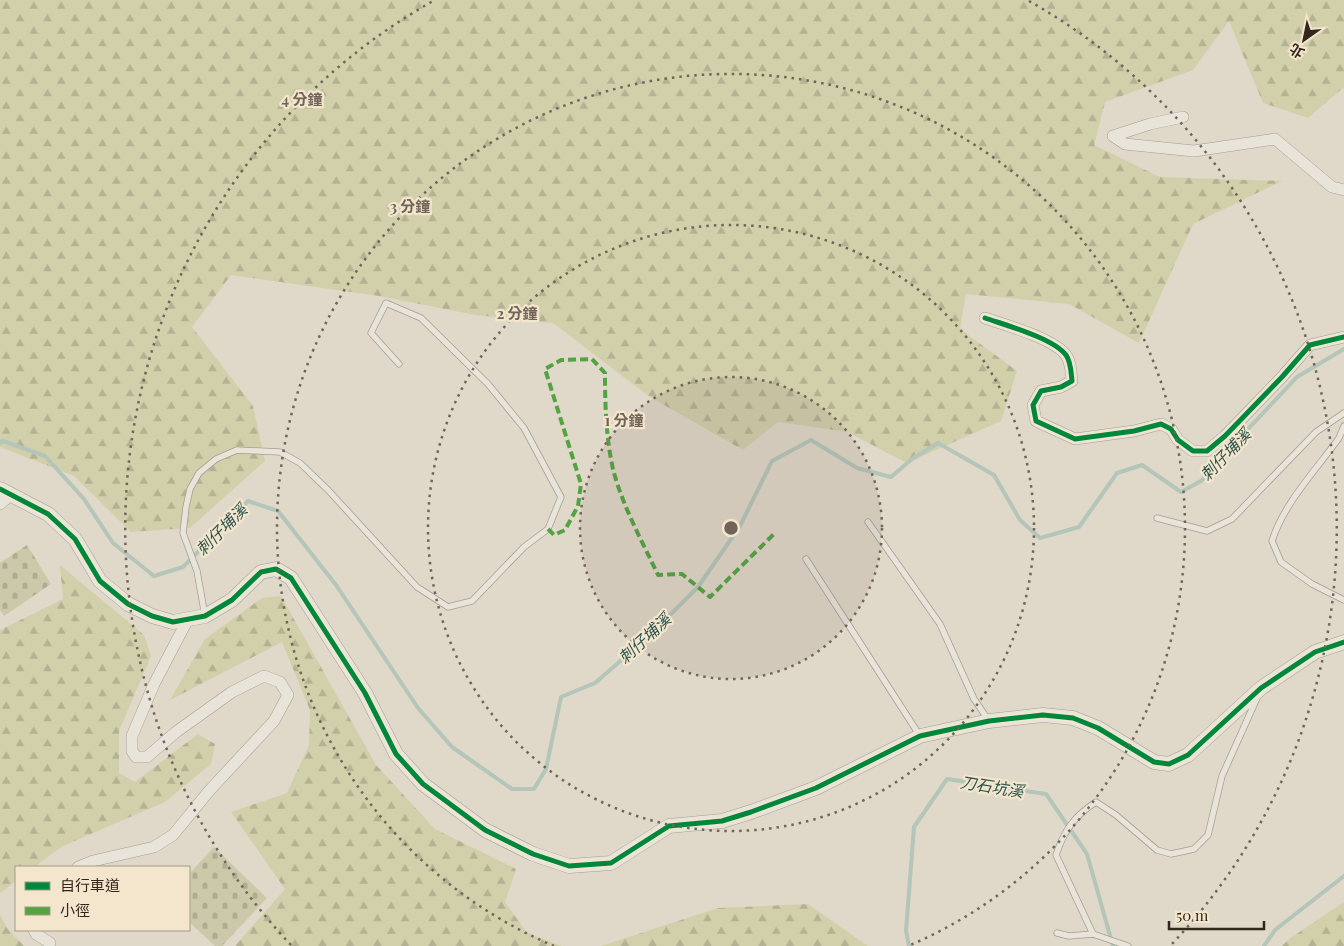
<svg xmlns="http://www.w3.org/2000/svg" width="1344" height="946" font-family="'Playfair Display','Noto Sans TC',serif">
	<style>
		.forest { fill: url(#forest-firs) }
		.cemetery { fill: url(#cemetery-stones) }
		.lines { fill: none; stroke-linecap: round; stroke-linejoin: round }
		.stream { stroke: #b4c5b9; stroke-width: 4 }
		.service-casing { stroke: #a59d92; stroke-width: 7 }
		.minor-casing { stroke: #a59d92; stroke-width: 12 }
		.tertiary-casing { stroke: #a59d92; stroke-width: 15 }
		.service { stroke: #e9e4da; stroke-width: 5.5 }
		.minor { stroke: #e9e4da; stroke-width: 11 }
		.tertiary { stroke: #e9e4da; stroke-width: 14 }
		.quiet { stroke: #52a341; stroke-width: 4; stroke-dasharray: 8 4; stroke-linecap: butt }
		.cycleway-casing { stroke: #f3e6cd; stroke-width: 8 }
		.cycleway { stroke: #00873e; stroke-width: 5 }
		.ring { fill: none; stroke: #706458; stroke-width: 2.5; stroke-dasharray: 2.5 5 }
		.labels { text-anchor: middle; dominant-baseline: central; stroke-width: 4.5; stroke-linejoin: round; paint-order: stroke }
		.water-label { font-size: 16px; font-style: italic; fill: #2b524d; stroke: #f3e6cd }
		.centre { fill: #706458; stroke: #f3e6cd; stroke-width: 2.5 }
		.ring-label { font-size: 15px; text-anchor: middle; font-weight: bold; fill: #706458; stroke: #f3e6cd; stroke-width: 4.5; stroke-linejoin: round; paint-order: stroke }
	</style>
	<defs>
		<pattern id="forest-firs" width="22" height="20" patternUnits="userSpaceOnUse" patternTransform="scale(1.25)"><rect width="22" height="20" fill="#d2d0ab"/><path d="M5 1l3.5 6h-7zM16 11l3.5 6h-7z" fill="#b5b293"/></pattern>
		<pattern id="cemetery-stones" width="16" height="16" patternUnits="userSpaceOnUse" patternTransform="scale(1.25)"><rect width="16" height="16" fill="#ccc9aa"/><path d="M2 7V4a2 2 0 0 1 4 0v3zM10 15v-3a2 2 0 0 1 4 0v3z" fill="#b0ac92"/></pattern>
	</defs>
	<rect width="100%" height="100%" fill="#e0d8c8"/>
	<!-- forest -->
	<g class="forest">
		<polygon points="0,0 1344,0 1344,87 1308,118 1263,103 1229,21 1193,70 1105,102 1094,145 1160,177 1282,181 1193,224 1139,343 1069,304 966,294 960,329 1017,371 1001,421 907,463 847,432 778,422 743,450 650,397 553,323 475,315 379,296 231,275 192,327 253,406 265,461 190,528 131,532 74,476 0,447"/>
		<polygon points="60,565 144,635 151,656 119,731 119,773 135,782 198,734 215,744 211,764 165,802 63,846 34,867 16,867 16,881 0,893 0,630 63,599"/>
		<polygon points="281,596 376,765 435,829 516,869 505,902 527,933 562,946 235,946 285,889 231,812 287,793 309,745 310,710 282,642 170,700 205,639 262,598"/>
		<polygon points="1344,902 1344,946 1282,946 1289,939"/>
		<polygon points="808,904 868,946 601,946 718,908"/>
		<polygon points="0,915 7,928 24,946 0,946"/>
	</g>
	<!-- cemetery -->
	<g class="cemetery">
		<polygon points="27,545 51,584 4,616 0,610 0,563"/>
		<polygon points="214,847 267,898 222,946 215,946 189,922 189,874"/>
	</g>
	<g class="lines">
		<!-- stream -->
		<g class="stream">
			<polyline points="0,443 3,441 45,456 84,499 113,543 154,576 183,567 248,501 278,511 336,585 418,708 452,747 512,789 534,789 546,769 561,697 595,683 647,638 698,587 740,526 772,461 811,440 857,468 891,477 912,459 938,443 994,475 1020,520 1040,538 1079,527 1117,473 1142,465 1181,492 1201,481 1230,453 1249,428 1297,377 1344,349"/>
			<polyline points="909,946 906,931 914,827 947,779 1046,794 1087,854 1113,946"/>
			<polyline points="1264,946 1275,930 1344,876"/>
		</g>
		<defs>
			<g id="service">
				<path d="M1344,426l-5,12c-23,32 -55,65 -67,103l9,21 31,22 32,16"/>
				<polyline points="1157,518 1207,531 1232,519 1316,432 1344,413"/>
				<polyline points="868,522 940,624 974,699 989,721"/>
				<polyline points="806,559 920,736"/>
				<polyline points="205,616 197,571 183,533 186,507 190,489 199,473 216,459 237,450 280,452 300,463 328,490 417,587 448,607 472,601 524,547 548,529 561,497 524,428 488,384 421,318 386,303 371,333 399,364"/>
				<polyline points="1057,933 1069,936 1093,934 1128,946"/>
				<path d="M1093,934l-37,-79c8,-24 18,-39 40,-53l20,13 41,35 14,4 23,-5 14,-14 14,-59 35,-78"/>
			</g>
			<g id="minor">
				<polyline points="1183,117 1150,124 1113,136 1125,144 1194,151 1275,139 1332,187 1344,190"/>
				<path d="M985,318c20,7 68,20 81,37 5,7 5,17 6,26l-11,6 -20,4 -8,14 3,16 39,18 59,-8 27,-7 10,5 7,11 15,11h14l18,-15 57,-59 28,-32 34,-8"/>
				<polyline points="0,504 12,494"/>
				<polyline points="78,867 93,861 154,847 173,835 209,791 274,721 288,695 280,682 264,676 232,692 176,732 147,757 136,757 132,751 132,736 154,684 188,619"/>
				<polyline points="34,930 36,934 50,943"/>
			</g>
			<polyline id="tertiary" points="0,489 48,514 75,539 100,581 128,604 152,616 173,622 205,616 232,600 261,572 276,569 291,578 365,693 396,754 423,784 485,830 533,854 569,866 611,863 669,826 722,821 751,812 816,788 920,736 989,721 1043,715 1073,718 1098,728 1154,762 1169,764 1188,755 1261,688 1315,652 1344,642"/>
		</defs>
		<!-- service casing -->
		<use href="#service" class="service-casing"/>
		<!-- minor casing -->
		<use href="#minor" class="minor-casing"/>
		<!-- tertiary casing -->
		<use href="#tertiary" class="tertiary-casing"/>
		<!-- service -->
		<use href="#service" class="service"/>
		<!-- minor -->
		<use href="#minor" class="minor"/>
		<!-- tertiary -->
		<use href="#tertiary" class="tertiary"/>
		<!-- quiet -->
		<path class="quiet" d="M548,529l6,6 11,-5 13,-24 3,-22 -36,-115 16,-9 31,-1 13,14c0,31 1,65 8,96 9,36 29,72 45,106l24,-1 28,23 65,-64"/>
		<defs>
			<g id="cycleway">
				<path d="M985,318c20,7 68,20 81,37 5,7 5,17 6,26l-11,6 -20,4 -8,14 3,16 39,18 59,-8 27,-7 10,5 7,11 15,11h14l18,-15 57,-59 28,-32 34,-8"/>
				<polyline points="0,489 48,514 75,539 100,581 128,604 152,616 173,622 205,616 232,600 261,572 276,569 291,578 365,693 396,754 423,784 485,830 533,854 569,866 611,863 669,826 722,821 751,812 816,788 920,736 989,721 1043,715 1073,718 1098,728 1154,762 1169,764 1188,755 1261,688 1315,652 1344,642"/>
			</g>
		</defs>
		<!-- cycleway casing -->
		<use href="#cycleway" class="cycleway-casing"/>
		<!-- cycleway -->
		<use href="#cycleway" class="cycleway"/>
	</g>
	<!-- distance rings -->
	<circle cx="731" cy="528" r="151" fill="#706458" fill-opacity=".12"/>
	<g class="ring">
		<circle cx="731" cy="528" r="151"/>
		<circle cx="731" cy="528" r="303"/>
		<path d="M554 946A454 454 0 1 1 908 946"/>
		<path d="M291 945A606 606 0 0 1 433 1M1029 1A606 606 0 0 1 1171 945"/>
	</g>
	<g class="labels">
		<!-- water labels -->
		<g class="water-label">
			<text transform="translate(1225 454) rotate(-46)">刺仔埔溪</text>
			<text transform="translate(221 529) rotate(-45)">刺仔埔溪</text>
			<text transform="translate(644 638) rotate(-43)">刺仔埔溪</text>
			<text transform="translate(992 786) rotate(9)">刀石坑溪</text>
		</g>
	</g>
	<circle cx="731" cy="528" r="8" class="centre"/>
	<g class="ring-label">
		<text x="302" y="105">4 分鐘</text>
		<text x="410" y="212">3 分鐘</text>
		<text x="517" y="319">2 分鐘</text>
		<text x="624" y="426">1 分鐘</text>
	</g>
	<!-- legend -->
	<rect x="15" y="866" width="175" height="65" fill="#f3e6cd" stroke="#a69986"/>
	<rect x="25" y="882" width="25" height="8" fill="#00873e" stroke="#a69986"/>
	<text x="60" y="891" font-size="15" fill="#33261c">自行車道</text>
	<rect x="25" y="907" width="25" height="8" fill="#52a341" stroke="#a69986"/>
	<text x="60" y="916" font-size="15" fill="#33261c">小徑</text>
	<!-- north arrow -->
	<g transform="translate(1304 40) rotate(213)" stroke="#f3e6cd" stroke-width="4" paint-order="stroke">
	<path d="M0-4L9 19L0 12L-9 19Z" fill="#33261c"/>
	<text y="-8" font-size="14" font-weight="bold" text-anchor="middle" fill="#33261c">北</text>
	</g>
	<!-- scale -->
	<path d="M1169 921v8h95v-8" fill="none" stroke="#33261c" stroke-width="2.5"/>
	<text x="1176" y="921" font-size="15" fill="#33261c" stroke="#f3e6cd" stroke-width="4" paint-order="stroke">50 m</text>
</svg>
